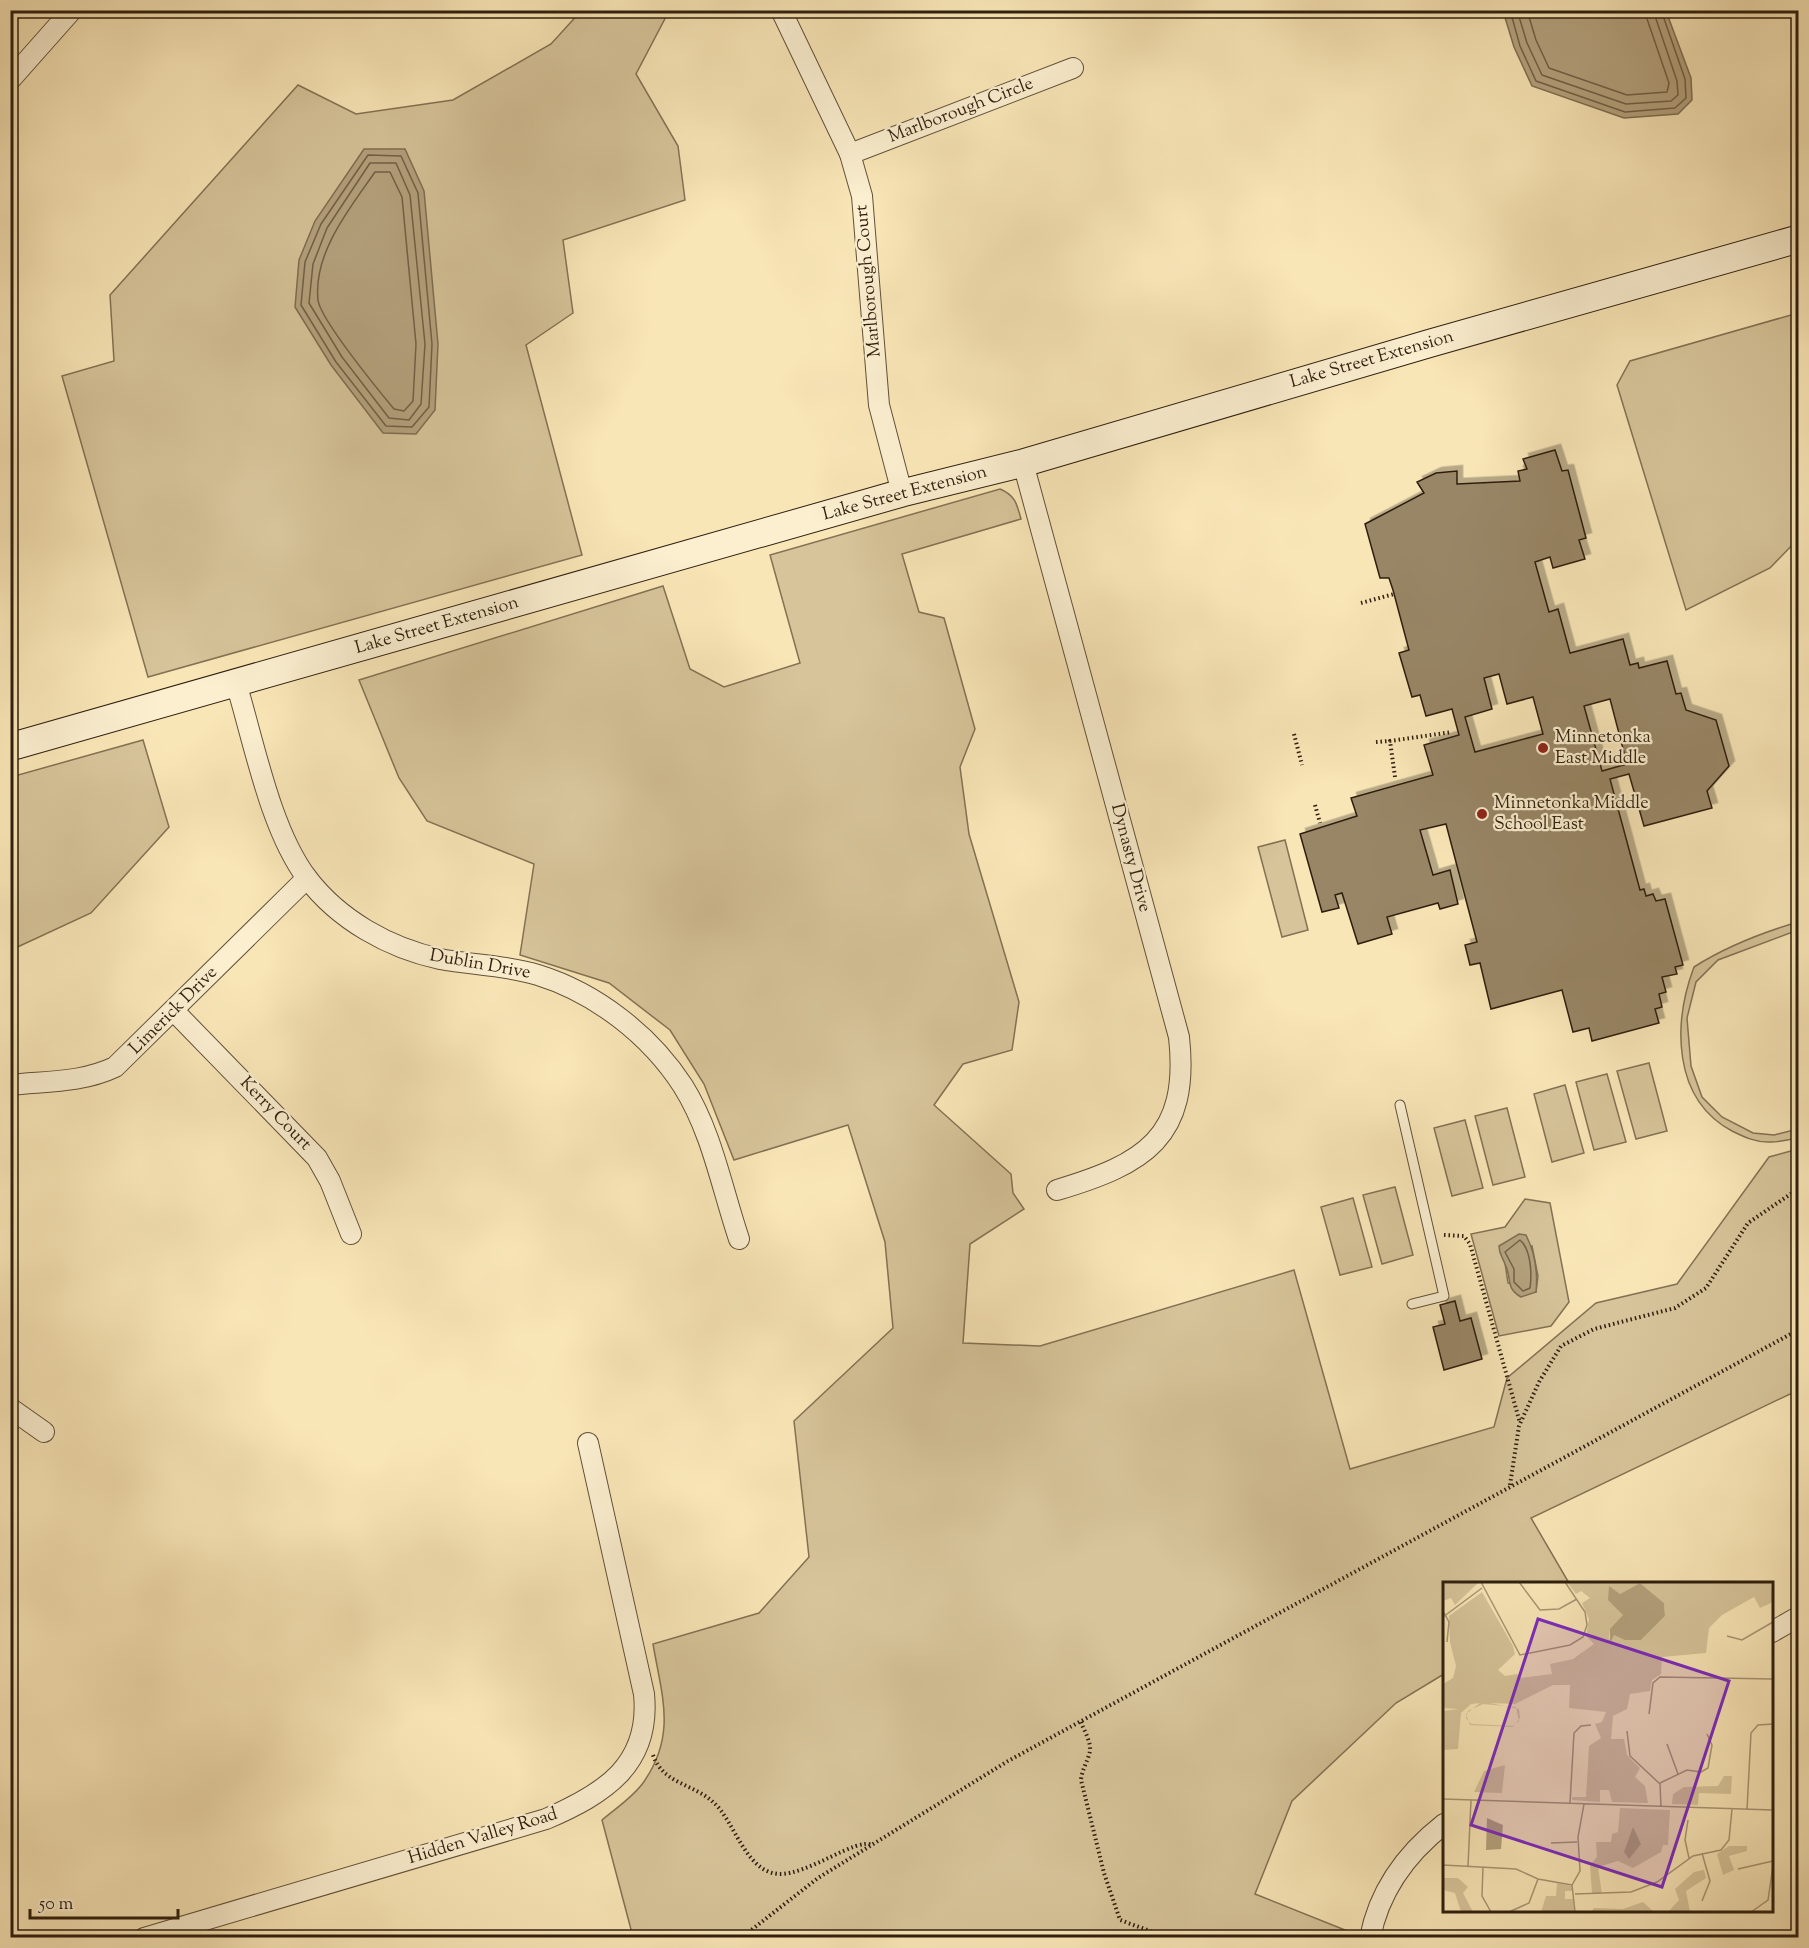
<svg xmlns="http://www.w3.org/2000/svg" width="1809" height="1948" font-family="'Sorts Mill Goudy',serif">
	<style>
		.green { fill: #d7c49a; stroke: #837254; stroke-width: 1.5; fill-rule: evenodd }
		.water { fill: #b4a27e; stroke: #7f6e52; stroke-width: 1.5 }
		.lines { fill: none; stroke-linecap: round; stroke-linejoin: round }
		.shore { stroke: #726046; stroke-width: 1.5 }
		.building { fill: #988666; stroke: #2f1f0f; stroke-width: 1.5; fill-rule: evenodd; filter: url(#shadow) }
		.lane-casing { stroke: #625139; stroke-width: 11 }
		.street-casing { stroke: #625139; stroke-width: 22 }
		.secondary-casing { stroke: #2f1f0f; stroke-width: 29 }
		.path { stroke: #2f1f0f; stroke-width: 4; stroke-dasharray: 1.5 3; stroke-linecap: butt }
		.lane { stroke: #fbefd0; stroke-width: 9 }
		.street { stroke: #fbefd0; stroke-width: 20 }
		.secondary { stroke: #fbefd0; stroke-width: 27 }
		.poi-dot { fill: #8f2418; stroke: #fbefd0; stroke-width: 2 }
		.labels { text-anchor: middle; dominant-baseline: central; stroke-width: 4.5; stroke-linejoin: round; paint-order: stroke }
		.street-label { font-size: 18px; fill: #2f1f0f; stroke: #fbefd0 }
		.poi-label { font-size: 18px; fill: #2f1f0f; stroke: #fbefd0; text-anchor: start }
		.inset-road { fill: none; stroke: #a89674; stroke-width: 1.5 }
		.view { fill: #7b2cbf; fill-opacity: 0.15; stroke: #7b2cbf; stroke-width: 3 }
		.inset-edge { fill: none; stroke: #2f1f0f; stroke-width: 3 }
	</style>
	<defs>
		<filter id="shadow"><feDropShadow dx="5.5" dy="-5.5" stdDeviation="0" flood-color="#0004"/></filter>
	</defs>
	<rect width="100%" height="100%" fill="#f9e6b7"/>
	<filter id="stains"><feTurbulence type="fractalNoise" baseFrequency=".00333" numOctaves="4"/><feColorMatrix values="0 0 0 0 .2 0 0 0 0 .09 0 0 0 0 .02 0 0 0 .5 -.17"/></filter>
	<radialGradient id="worn" r=".72"><stop offset=".6" stop-color="#630" stop-opacity="0"/><stop offset="1" stop-color="#630" stop-opacity=".3"/></radialGradient>
	<!-- green -->
	<g class="green">
		<polygon points="581,11 669,11 636,74 678,146 685,200 563,240 573,313 526,345 582,555 148,677 62,376 114,361 110,295 298,85 356,114 453,100 551,44"/>
		<polygon points="1798,313 1798,539 1770,568 1686,610 1617,385 1630,361"/>
		<path d="M1000,489c15,6 17,15 21,30l-119,35 17,58 25,6 31,111 -15,38 9,67 50,168 -7,48 -49,14 -29,41 77,69 2,19 11,16 -54,35 -7,99 77,3 254,-76 56,199 144,-42 13,-49 89,-75 81,-19 92,-127 29,-8v249l-8,-4 -259,124 38,65 -125,1v90l-48,29 -104,98 -37,93 95,38 -1,5h-716l-31,-117c13,-11 31,-23 41,-37 34,-48 19,-86 10,-139l106,-31 50,-56 -15,-136 99,-93 -8,-86 -37,-117 -114,35 -30,-76 -34,-54 -61,-47 -89,-28 14,-91 -107,-43 -28,-43 -40,-98 304,-94 27,83 34,18 76,-24 -30,-108z"/>
		<polygon points="143,740 169,827 91,913 11,950 11,777"/>
		<polygon points="1285,840 1308,930 1282,937 1258,847"/>
		<path d="M1798,922v8l-80,30 -22,22 -9,36 4,48 11,31 20,20 31,16 21,2 24,-6v9c-8,1 -18,4 -27,4 -14,1 -27,-5 -39,-11 -60,-32 -59,-108 -38,-164 33,-21 67,-34 104,-45z"/>
		<polygon points="1649,1063 1667,1131 1636,1139 1617,1071"/>
		<polygon points="1607,1074 1626,1142 1594,1150 1576,1082"/>
		<polygon points="1565,1085 1584,1153 1552,1162 1534,1094"/>
		<polygon points="1507,1108 1525,1177 1493,1185 1475,1116"/>
		<polygon points="1465,1120 1483,1188 1452,1196 1434,1128"/>
		<polygon points="1395,1187 1413,1255 1382,1264 1363,1195"/>
		<polygon points="1353,1198 1372,1267 1340,1275 1321,1207"/>
		<path d="M1525,1199l25,4 19,99 -18,24 -52,10 -28,-102 34,-7zM1532,1246l6,30 -2,16 -28,-9 -3,-20z"/>
	</g>
	<!-- water -->
	<g class="water">
		<polygon points="1503,11 1666,11 1691,78 1692,100 1678,114 1624,118 1532,86 1514,47"/>
		<polygon points="364,149 405,149 424,191 438,344 435,410 416,434 383,433 331,365 295,307 299,260 315,221"/>
		<path d="M1519,1234l7,1c9,18 12,37 10,57l-15,5c-16,-9 -9,-19 -16,-33 -3,-8 -6,-10 -6,-18z"/>
	</g>
	<g class="lines">
		<!-- shore -->
		<g class="shore">
			<polyline points="1510,10 1520,46 1536,81 1625,112 1675,108 1686,98 1685,79 1661,10"/>
			<polyline points="1517,10 1527,43 1542,75 1626,104 1671,101 1678,95 1677,81 1653,10"/>
			<polyline points="1527,10 1536,40 1549,68 1627,95 1667,92 1669,83 1644,10"/>
			<polygon points="368,155 401,156 418,193 432,344 429,407 412,427 386,426 336,362 301,305 305,262 321,224"/>
			<polygon points="370,163 396,163 410,195 425,344 421,404 409,420 389,418 342,357 309,303 313,264 327,228"/>
			<path d="M375,172h15l12,25 14,147 -3,57 -9,10 -10,-2c-15,-18 -74,-90 -76,-109 -5,-47 32,-92 57,-128z"/>
			<path d="M1520,1240c11,9 12,34 10,48l-7,3 -9,-9v-13l-9,-17z"/>
		</g>
	</g>
	<!-- building -->
	<g class="building">
		<path d="M1555,450l7,21 6,-1 18,68 -7,2 6,19 -32,9 -3,-11 -15,5 14,50 9,-3 12,44 53,-14 7,26 8,-2 1,5 28,-7 9,33 5,-1 5,17 30,10 13,46 -22,25 5,17 -68,18 -15,-52 -19,5 30,111 4,-1 2,7 7,-2 3,7 9,-2 18,66 -8,2 2,7 -15,3 4,15 -7,2 3,13 -7,2 4,14 -67,18 -3,-13 -16,4 -11,-42 -71,19 -11,-46 -10,2 -5,-20 12,-3 -31,-118 -26,6 13,45 17,-5 8,34 -18,5 -2,-6 -51,14 5,17 -34,10 -16,-51 -7,2 4,13 -17,4 -22,-78 57,-18 -6,-18 82,-23 -9,-30 35,-10 -7,-26 -26,7 -6,-21 -8,2 -13,-44 10,-3 -16,-60 -4,-12h-9l-15,-54 59,-31 -7,-11 19,-9 21,-2v13l63,-3 -2,-10 9,-2 -4,-10zM1499,674l8,30 26,-7 10,37 -68,18 -10,-35 27,-8 -8,-31zM1610,699l17,65 -25,7 -18,-65z"/>
		<polygon points="1455,1301 1460,1321 1471,1318 1482,1359 1444,1370 1433,1327 1445,1324 1440,1305"/>
	</g>
	<g class="lines">
		<defs>
			<polyline id="lane" points="1400,1105 1444,1296 1412,1304"/>
			<g id="street">
				<polyline points="781,10 850,154 862,196 879,405 902,493"/>
				<polyline points="10,80 72,10"/>
				<polyline points="850,154 1073,68"/>
				<path d="M1023,463l156,574c11,101 -35,127 -122,153"/>
				<path d="M236,683c18,59 34,146 71,195 32,42 82,70 133,81 32,6 66,6 98,16 58,18 112,60 145,111 29,46 39,103 56,153"/>
				<polyline points="174,1011 317,1158 330,1181 351,1234"/>
				<path d="M10,1085c37,-4 71,-2 105,-18l192,-189"/>
				<polyline points="10,1408 44,1432"/>
				<polyline points="1772,1632 1798,1617"/>
				<path d="M144,1938l402,-119c58,-25 105,-54 98,-125l-56,-251"/>
				<path d="M1370,1938c9,-47 37,-85 74,-114"/>
			</g>
			<polyline id="secondary" points="10,747 902,493 1023,463 1431,343 1798,239"/>
		</defs>
		<!-- lane casing -->
		<use href="#lane" class="lane-casing"/>
		<!-- street casing -->
		<use href="#street" class="street-casing"/>
		<!-- secondary casing -->
		<use href="#secondary" class="secondary-casing"/>
		<!-- path -->
		<g class="path">
			<polyline points="1361,603 1394,594"/>
			<polyline points="1294,734 1302,765"/>
			<polyline points="1376,742 1390,741"/>
			<polyline points="1395,777 1390,741 1452,732"/>
			<polyline points="1315,805 1320,823"/>
			<polyline points="1444,1235 1464,1236 1470,1244 1520,1423"/>
			<polyline points="1510,1485 1519,1426 1539,1382 1561,1346 1594,1329 1675,1308 1706,1288 1748,1223 1798,1189"/>
			<path d="M1081,1722c3,9 10,19 9,29 -2,10 -8,18 -9,29l23,93 16,47 49,18"/>
			<path d="M653,1755c10,29 41,29 60,47 22,19 32,70 66,72 29,1 78,-37 93,-29"/>
			<polyline points="741,1938 818,1878 1008,1761 1798,1330"/>
		</g>
		<!-- lane -->
		<use href="#lane" class="lane"/>
		<!-- street -->
		<use href="#street" class="street"/>
		<!-- secondary -->
		<use href="#secondary" class="secondary"/>
	</g>
	<!-- markers -->
	<g class="poi-dot">
		<circle cx="1543" cy="748" r="6"/>
		<circle cx="1482" cy="814" r="6"/>
	</g>
	<g class="labels">
		<!-- street labels -->
		<g class="street-label">
			<text transform="translate(961 111) rotate(-21)">Marlborough Circle</text>
			<text transform="translate(869 281) rotate(-95)">Marlborough Court</text>
			<text transform="translate(1372 360) rotate(-16)">Lake Street Extension</text>
			<text transform="translate(905 494) rotate(-15)">Lake Street Extension</text>
			<text transform="translate(437 626) rotate(-16)">Lake Street Extension</text>
			<text transform="translate(1130 858) rotate(75)">Dynasty Drive</text>
			<text transform="translate(480 965) rotate(10)">Dublin Drive</text>
			<text transform="translate(174 1011) rotate(-45)">Limerick Drive</text>
			<text transform="translate(275 1114) rotate(46)">Kerry Court</text>
			<text transform="translate(483 1837) rotate(-17)">Hidden Valley Road</text>
		</g>
		<!-- poi labels -->
		<g class="poi-label">
			<text x="1555" y="738">Minnetonka<tspan x="1555" dy="21">East Middle</tspan></text>
			<text x="1494" y="804">Minnetonka Middle<tspan x="1494" dy="21">School East</tspan></text>
		</g>
	</g>
	<!-- overview -->
	<g transform="translate(1443 1582)">
		<rect width="330" height="330" fill="#f9e6b7"/>
		<path d="M36,0l-24,23 -4,-7 -8,3v-17zM124,0h204l2,20 -13,6 -6,-11 -32,18 -13,13 -3,25 -44,4 -1,17 -9,6 -2,11 -20,3 -3,15 -14,7 -2,23h13l3,16 13,13 -5,9 10,9 3,17 -36,-1 -3,-12h-9v12l-28,-2v-3h14l3,-51 12,-8 -6,-14 7,-2 4,-10 -37,-4 1,-23h-17l-38,19 -25,-1 29,6 1,9 -7,9 -43,-2 -4,-11 14,-11 -9,1 -10,9 -3,36 -15,1v-39l16,-2 -16,-1v-24l10,-6 3,-12 -6,-24 -1,-26 33,-24 31,54 2,8 -17,16 7,6 12,-2 4,4 31,-4 -2,-10 23,-5 21,-15 -8,-8 3,-17 -7,-16 8,-5 -9,-7 -5,3zM197,1l24,20 1,13 -24,24 -27,-5 -5,4 1,-10 13,-11 -1,-9 -12,-7 -1,-10 11,2zM40,122l33,3 3,14 -6,5 -42,-2 -5,-6 2,-7zM62,183l-3,28 -28,-1 10,-21zM281,194h8l-1,18 -32,-1 -1,12 -26,-1 1,-10 11,-7 34,-1zM177,226l50,2 -2,35h-5l-2,7 -28,16 -15,-7 -20,6 4,27 -10,-1 -2,-28 7,-8 -1,-15h15l1,-8 6,-2zM286,264h18v5l-18,5 5,14 -11,5 -6,-21zM261,288l2,8 -20,13 4,21h-22l11,-12 -4,-11 19,-17zM0,296h15l10,9 -5,6 10,19h-12l-6,-19 -12,-3zM114,301l14,3 2,5h-8v8h8l1,13h-33l5,-16h10zM200,320l11,10h-63l3,-4 29,1z" fill="#d7c49a" fill-rule="evenodd"/>
		<path d="M197,1l24,20 1,13 -24,24h-16l-11,-5 -4,8v-14l13,-14 -15,-15 1,-14 11,8zM44,236l16,7 -2,24 -15,1zM190,245l8,17 -12,15 -5,-7z" fill="#b4a27e"/>
		<path class="inset-road" d="M38,0l39,73 50,-10 13,-8 4,-12 -2,-13 -20,-30M76,0l21,28 19,-1 18,-10M0,29l6,11 -2,20M0,35l39,-29M284,54l15,4 31,-18M206,132l4,-31 7,-6 113,2M184,149l3,25 30,28 1,23M224,162l11,30M217,201l27,-13 14,2 7,-4 4,-23 -5,-11M0,217l330,11M127,221l4,-70 7,-7 10,-1M304,228l4,-77 7,-8 15,-1M245,238l-3,20 4,18M108,261l26,-1M259,271l8,28 -8,20M0,283l73,4 22,10 34,6M25,284l3,-66M40,285l-1,29 9,16M295,287l35,-8M129,303l8,-14 -2,-34 6,-33M129,303l3,27M132,312l56,-2 26,-10 36,-26 28,-6 8,-10 3,-31M66,330l20,-9 9,-24M308,330l17,-12 5,-34"/>
		<path class="view" d="M95,37l191,62 -67,206 -191,-62z"/>
		<rect width="330" height="330" class="inset-edge"/>
	</g>
	<!-- margin -->
	<rect width="1809" height="1948" fill="none" stroke="#f9e6b7" stroke-width="36"/>
	<rect x="12" y="12" width="1785" height="1924" fill="none" stroke="#2f1f0f" stroke-width="3"/>
	<rect x="18" y="18" width="1773" height="1912" fill="none" stroke="#2f1f0f" stroke-width="1.5"/>
	<!-- scale -->
	<path d="M30 1909v9h148v-9" fill="none" stroke="#2f1f0f" stroke-width="3"/>
	<text x="39" y="1909" font-size="18" fill="#2f1f0f" stroke="#fbefd0" stroke-width="4.5" paint-order="stroke">50 m</text>
	<rect width="100%" height="100%" filter="url(#stains)"/>
	<rect width="100%" height="100%" fill="url(#worn)"/>
</svg>
